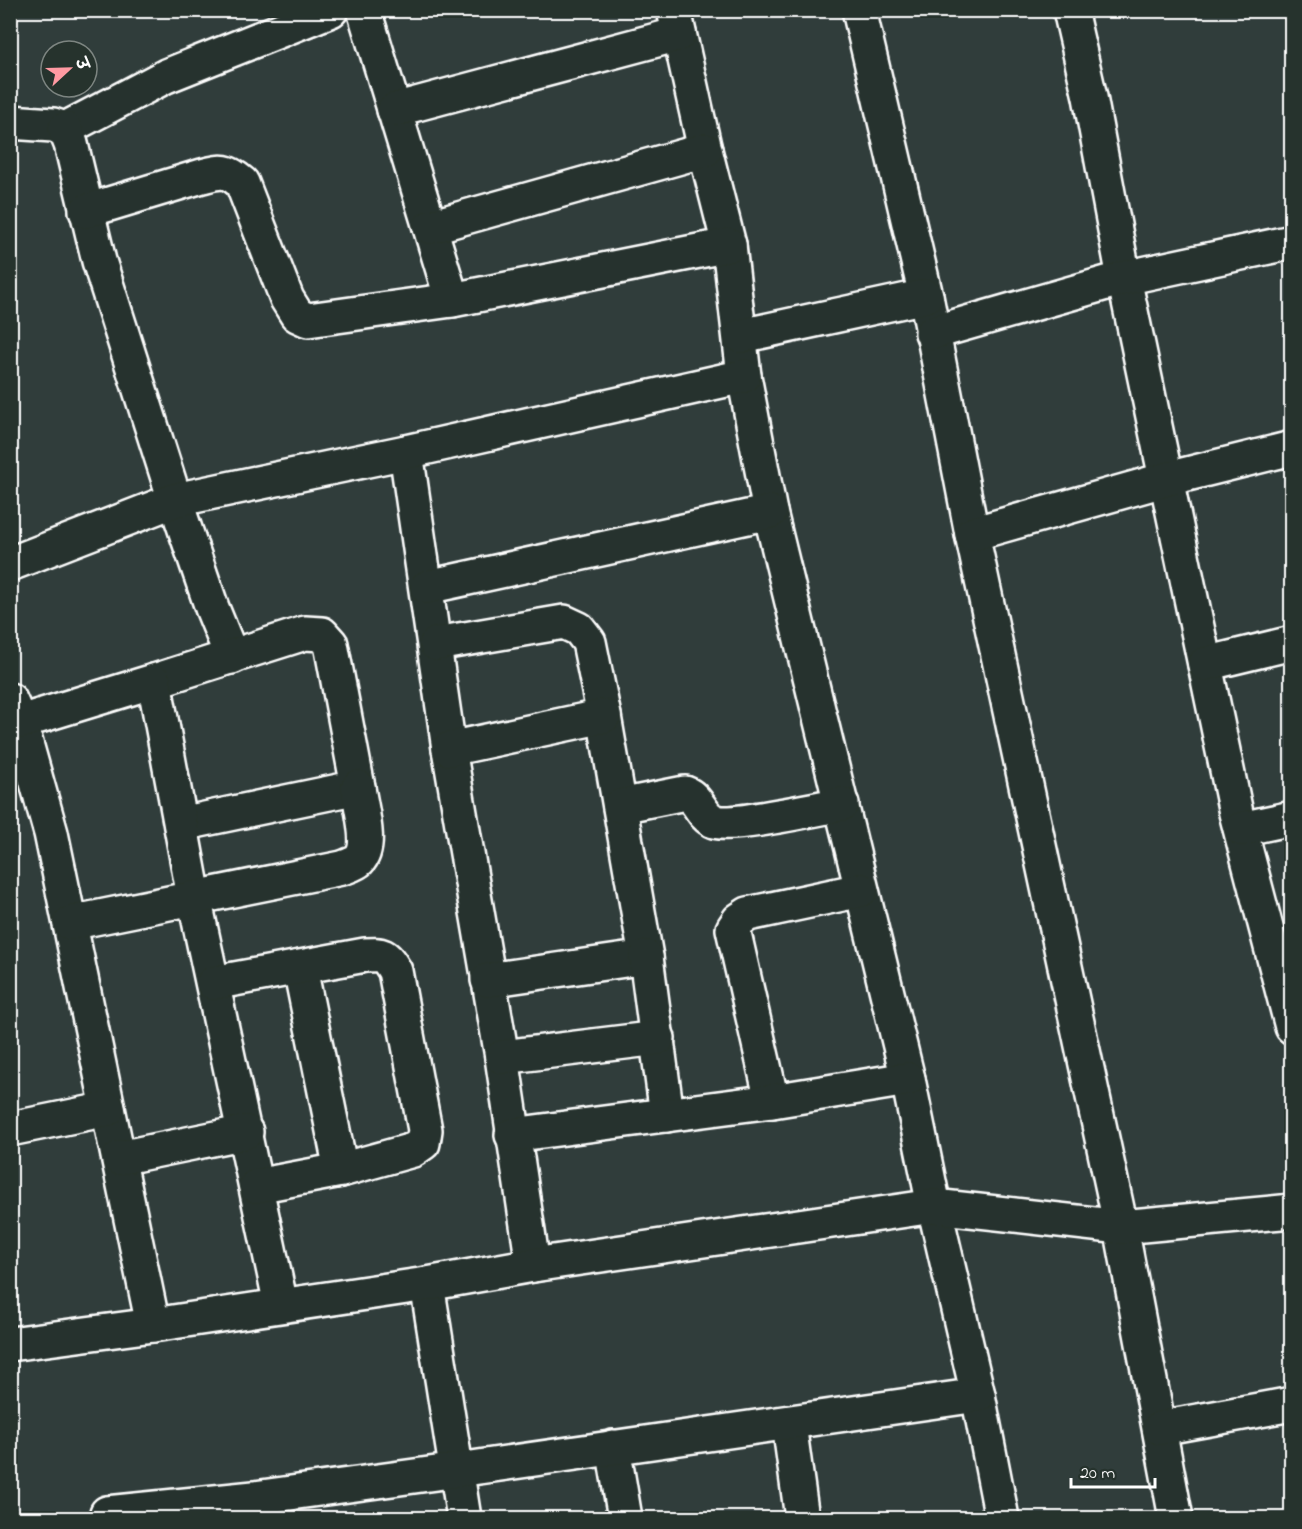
<svg xmlns="http://www.w3.org/2000/svg" width="1302" height="1529" font-family="'Indie Flower','Playpen Sans Deva',sans-serif">
	<style>
		.lines { fill: none; stroke-linecap: round; stroke-linejoin: round }
		.minor-casing { stroke: #fff; stroke-width: 38 }
		.minor { stroke: #26332d; stroke-width: 33 }
	</style>
	<rect width="100%" height="100%" fill="#303d3b"/>
	<filter id="ink" filterUnits="userSpaceOnUse"><feTurbulence type="fractalNoise" baseFrequency=".0167" numOctaves="2"/><feDisplacementMap in="SourceGraphic" scale="12" xChannelSelector="R" yChannelSelector="G"/><feConvolveMatrix kernelMatrix="1 2 1 2 8 2 1 2 1" color-interpolation-filters="sRGB"/></filter>
	<g filter="url(#ink)">
		<g class="lines">
			<defs>
				<g id="minor">
					<polyline points="364,10 452,300"/>
					<polyline points="674,10 705,150 729,245 744,376 770,512 908,1079 934,1206 978,1395 1002,1518"/>
					<polyline points="859,10 926,296 972,534 1121,1227 1176,1518"/>
					<polyline points="1070,10 1090,97 1124,278 1236,813 1292,1027"/>
					<polyline points="394,110 679,34"/>
					<polyline points="10,122 53,125 65,129 166,76 331,10"/>
					<polyline points="65,129 71,144 99,261 175,500 212,608 232,657"/>
					<path d="M86,211l116,-35c20,-5 24,-7 40,7l45,116 10,16 11,5 144,-20 277,-55"/>
					<polyline points="430,227 705,150"/>
					<polyline points="932,333 1124,278 1292,242"/>
					<polyline points="741,336 926,296"/>
					<polyline points="406,452 449,749 502,1057 533,1265"/>
					<polyline points="972,534 1167,479 1292,448"/>
					<polyline points="10,564 175,500 406,452 744,376"/>
					<polyline points="427,587 770,512"/>
					<polyline points="436,644 564,622 579,629 589,642 604,716 646,957 488,980"/>
					<polyline points="1205,664 1292,643"/>
					<polyline points="154,681 305,633 322,634 331,644 358,787 181,824"/>
					<polyline points="10,700 20,722 51,833 153,1325"/>
					<polyline points="20,722 154,681 194,897 281,1305"/>
					<polyline points="449,749 604,716"/>
					<path d="M620,806l65,-13c14,5 16,23 29,28 16,7 105,-13 128,-17"/>
					<polyline points="1241,829 1292,818"/>
					<path d="M70,923l272,-55c5,-2 13,-4 17,-8 14,-14 1,-55 -1,-73"/>
					<polyline points="646,957 667,1115"/>
					<polyline points="300,968 341,1170"/>
					<path d="M213,983l152,-28c18,-1 20,-1 30,16l30,159 -2,13 -10,7 -72,20 -85,16"/>
					<polyline points="502,1057 658,1038"/>
					<polyline points="772,1101 733,929 739,920 748,914 861,890"/>
					<polyline points="10,1129 108,1109"/>
					<polyline points="512,1135 772,1101 908,1079"/>
					<polyline points="119,1158 246,1132"/>
					<polyline points="427,1284 464,1518"/>
					<polyline points="10,1344 153,1325 427,1284 533,1265 934,1206 1121,1227 1292,1211"/>
					<polyline points="789,1424 802,1518"/>
					<polyline points="1160,1428 1292,1404"/>
					<polyline points="613,1447 625,1518"/>
					<polyline points="107,1513 254,1498 458,1470 978,1395"/>
				</g>
			</defs>
			<!-- minor casing -->
			<use href="#minor" class="minor-casing"/>
			<!-- minor -->
			<use href="#minor" class="minor"/>
		</g>
	</g>
	<!-- margin -->
	<rect width="1302" height="1529" fill="none" stroke="#26332d" stroke-width="36"/>
	<rect x="18" y="18" width="1266" height="1493" fill="none" stroke="#fff" stroke-width="2" filter="url(#ink)"/>
	<!-- north arrow -->
	<g transform="translate(69 69) rotate(68)"><circle r="28" fill="#26332d" stroke="#7d8581" stroke-width="1.5"/>
	<path d="M0-4.5L10 22L0 15L-10 22Z" fill="#ff9aa2"/>
	<text y="-9" font-size="16" font-weight="bold" text-anchor="middle" fill="#ffffff">उ</text>
	</g>
	<!-- scale -->
	<path d="M1071 1478v9h84v-9" fill="none" stroke="#ffffff" stroke-width="3"/>
	<text x="1080" y="1478" font-size="18" fill="#ffffff" stroke="#26332d" stroke-width="4.5" paint-order="stroke">20 m</text>
</svg>
